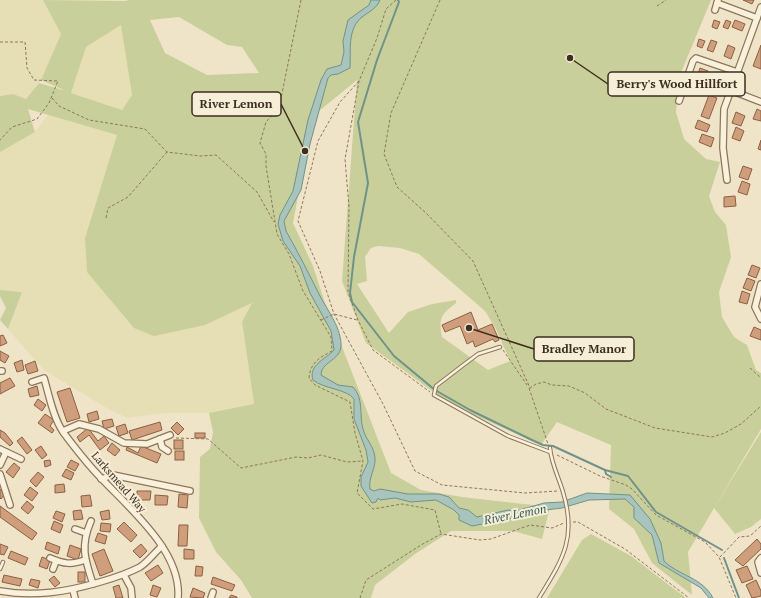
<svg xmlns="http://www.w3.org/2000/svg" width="761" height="598" font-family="'PT Serif',serif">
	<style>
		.farmland { fill: #e6deb5 }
		.green { fill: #c9cf9b; fill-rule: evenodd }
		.water { fill: #a9c4bc; stroke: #6f938a }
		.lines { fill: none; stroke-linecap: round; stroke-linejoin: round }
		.stream { stroke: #6f938a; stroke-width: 2 }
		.building { fill: #cf9f7d; stroke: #8d5f41 }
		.service-casing { stroke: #8d765c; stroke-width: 4.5 }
		.minor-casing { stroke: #8d765c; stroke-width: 8 }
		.path { stroke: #8d765c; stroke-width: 1; stroke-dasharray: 3 2; stroke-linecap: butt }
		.service { stroke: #faf1dc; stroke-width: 2.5 }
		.minor { stroke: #faf1dc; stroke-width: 5.5 }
		.labels { text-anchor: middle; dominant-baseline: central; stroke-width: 4; stroke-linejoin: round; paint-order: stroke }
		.street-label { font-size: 11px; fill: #3d2e20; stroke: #f7eed8 }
		.water-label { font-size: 12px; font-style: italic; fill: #2f5d5a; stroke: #f7eed8 }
		.leader { fill: none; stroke: #3d2e20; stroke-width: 1.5 }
		.callout-dot { fill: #3d2e20; stroke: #f7eed8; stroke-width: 1.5 }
		.callout { fill: #f7eed8; stroke: #3d2e20; stroke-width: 1.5 }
		.callout-label { font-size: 12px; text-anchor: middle; font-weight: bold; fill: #3d2e20 }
	</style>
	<rect width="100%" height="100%" fill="#f0e4c8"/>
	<!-- farmland -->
	<g class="farmland">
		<polygon points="0,0 43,0 61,34 41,80 26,99 13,94 0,96"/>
		<polygon points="121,24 132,95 122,110 71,93 86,47"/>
		<polygon points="48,115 117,135 85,238 205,325 252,303 242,322 254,405 209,413 164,413 127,418 105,407 44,370 8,329 22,292 0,290 0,152 35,132"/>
	</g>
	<!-- green -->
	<g class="green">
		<path d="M43,0l82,1 4,-1h582l-31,75 -4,37 8,27 22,20 14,3 -11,34 6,16 11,13 5,32 -12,35 3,25 12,20 13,8 9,25 5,3v56l-73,123 4,43 -40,-32 -18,-34 -25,-20 2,-64 -54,-23 -16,23 -91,-41 -84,-61 -24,-62 15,-201 -38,31 -14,47 -12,65 20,43 12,37 66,170 30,17 41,7 88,10 -8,32 -29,-8h-62l-36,23 -40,31 -4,13h-119l-11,-18 -25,-28 -17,-34 1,-61 10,-8 3,-17 -4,-19 45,-9 -12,-82 10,-19 -47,22 -51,11 -20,-8 -47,-56 -2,-34 32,-103 -89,-26 7,23 -35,20v-56l13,-2 13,5 13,-16 27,8 -25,-11 20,-46zM179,17l48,28 15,2 17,26 -52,2 -42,-22 -15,-33zM121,25l11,70 -10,15 -51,-17 15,-46zM378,246l22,2 19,6 66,57 11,18 14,32 -22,9 -46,-33c-4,-20 0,-23 14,-34v-3l-24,4 -24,8 -19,21 -32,-49 10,-3 -2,-24 6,-9z"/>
		<polygon points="0,290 22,292 8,329 0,320 6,308 0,296"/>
		<polygon points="761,432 761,519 751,527 735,534 714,508"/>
		<polygon points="591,534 631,556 686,598 547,598 582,540"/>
	</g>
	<!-- water -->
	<path class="water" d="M371,0h9c-3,8 -11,12 -18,17 -15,12 -11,34 -12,51l-12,6 -7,1 -3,3 -18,66 -9,46 -17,31 2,10c12,21 23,43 34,65 8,15 22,33 21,51 -1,13 -21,16 -20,28l17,10 15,2c11,11 6,28 10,42 3,11 11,17 12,29 1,10 -7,20 -5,31l4,2 6,-2 28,5h31l10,3 10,11 9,2 9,7 31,-7 8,1 28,-8 18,-1 25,-9 43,2 20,24 11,24 3,18c15,15 38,16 49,37h-4l-8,-10 -42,-25 -7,-28 -18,-17v-11l-9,-8 -36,1 -27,8 -32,4 -16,6 -42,8 -13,-6v-5l-5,-5 -18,-10 -25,2 -16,-4 -15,2 -2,-2 -2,4 -4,1 -11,-17v-9l7,-15 -2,-12 -12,-31v-20c-7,-10 -30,-10 -41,-19 -5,-15 13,-21 21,-30l-3,-19 -21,-38 -10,-27 -17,-25 -5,-17 2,-9 13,-24 15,-71 13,-40 6,-11 14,-4 3,-13 -1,-11 5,-21 21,-15z"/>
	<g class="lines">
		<!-- stream -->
		<g class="stream">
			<polyline points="398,0 399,2 377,60 358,122 368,183 354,257 350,293 352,302 394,356 435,390 470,410 532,440 543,445 553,446 605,470 606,474 611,477"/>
			<polyline points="605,470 628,476 656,512 722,550"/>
			<polyline points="724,558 739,598"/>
		</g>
	</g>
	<!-- building -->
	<g class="building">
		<polygon points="743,0 754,0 752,4"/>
		<polygon points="714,20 720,22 717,29 712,27"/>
		<polygon points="726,20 731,22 728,29 723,27"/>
		<polygon points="735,20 745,24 742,31 732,27"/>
		<polygon points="699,39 705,41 702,48 697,46"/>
		<polygon points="711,40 717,42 713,52 707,50"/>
		<polygon points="728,45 735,48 731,59 724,56"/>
		<polygon points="761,45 761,69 753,66"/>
		<polygon points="700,68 708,71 704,83 696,80"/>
		<polygon points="709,95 717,98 709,119 701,116"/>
		<polygon points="757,109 761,111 761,121 753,119"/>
		<polygon points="736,112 745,116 741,126 732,123"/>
		<polygon points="698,120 710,125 707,132 695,128"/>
		<polygon points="736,127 744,131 740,141 732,138"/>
		<polygon points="702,134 714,138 711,147 699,142"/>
		<polygon points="761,140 761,150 758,149"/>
		<polygon points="743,166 752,169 748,180 739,177"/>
		<polygon points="742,181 750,184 747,195 738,192"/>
		<polygon points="735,196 736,206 724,207 724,197"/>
		<polygon points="752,265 760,268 756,278 748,275"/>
		<polygon points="747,278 755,281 751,291 743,288"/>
		<polygon points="742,291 750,294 747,304 739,302"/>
		<polygon points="471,312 478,330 492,324 499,340 495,342 493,339 475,347 473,341 467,344 460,326 445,332 442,325"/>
		<polygon points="754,327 761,330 761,340 750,336"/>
		<polygon points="3,335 7,343 0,346 0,336"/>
		<polygon points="0,351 9,356 5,363 0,360"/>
		<polygon points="22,360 24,370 17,372 14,363"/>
		<polygon points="35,361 38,371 28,374 25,365"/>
		<polygon points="10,378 15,386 0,394 0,383"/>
		<polygon points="37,386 39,395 30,397 28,389"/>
		<polygon points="70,388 80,418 67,422 57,392"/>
		<polygon points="38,399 46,405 42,411 34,405"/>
		<polygon points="97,411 99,419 89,422 87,414"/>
		<polygon points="45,414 54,420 50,426 54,430 52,433 38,423"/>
		<polygon points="112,419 114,426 104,429 102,421"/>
		<polygon points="160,422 162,430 132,440 129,431"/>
		<polygon points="177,422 184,429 178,435 171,428"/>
		<polygon points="125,424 128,433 119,436 116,427"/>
		<polygon points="88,428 98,441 104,436 109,443 100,450 89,435 80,442 77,437"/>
		<polygon points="0,430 5,433 13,443 10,446 0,437"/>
		<rect x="195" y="433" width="10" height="5"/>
		<polygon points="22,437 32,450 27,454 17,441"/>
		<rect x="174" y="440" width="9" height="9"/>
		<polygon points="112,443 120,450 115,456 107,450"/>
		<polygon points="41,446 47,455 42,459 35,450"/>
		<polygon points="141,446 161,454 157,463 126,450 127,447 138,453"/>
		<rect x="175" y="451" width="9" height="9"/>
		<polygon points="50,460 51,465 45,467 44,461"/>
		<polygon points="71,460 79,464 75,471 67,467"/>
		<polygon points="14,463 20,468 13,478 6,472"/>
		<polygon points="66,469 74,473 71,480 62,476"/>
		<polygon points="38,472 44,477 36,487 30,481"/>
		<polygon points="64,484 65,492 55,493 55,485"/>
		<polygon points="30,487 38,493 32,501 24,495"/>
		<polygon points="0,489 5,494 1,499 0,498"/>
		<polygon points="137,491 151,491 150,500 137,500"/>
		<polygon points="179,494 188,495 187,508 178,507"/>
		<polygon points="90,495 92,506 82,507 81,496"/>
		<polygon points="155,495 168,496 167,505 155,505"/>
		<polygon points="27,501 34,507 28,514 21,508"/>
		<polygon points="0,506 37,533 32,540 0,517"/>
		<polygon points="81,510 83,519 74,520 73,511"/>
		<polygon points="109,510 110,519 102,520 100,512"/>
		<polygon points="56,511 65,514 62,522 53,518"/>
		<polygon points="54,521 63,525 60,533 51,529"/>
		<polygon points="124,522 137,535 131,542 117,529"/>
		<polygon points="101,523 111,524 110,532 100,531"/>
		<polygon points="179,525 188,525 187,546 178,546"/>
		<polygon points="98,533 107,536 105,544 95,541"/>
		<polygon points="757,539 761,544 761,549 743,566 735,560"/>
		<polygon points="47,542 60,547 58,554 45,549"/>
		<polygon points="0,544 8,547 4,555 0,554"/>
		<polygon points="141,544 147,551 140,558 133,551"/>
		<polygon points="70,545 81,549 78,560 67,556"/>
		<polygon points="104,549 113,571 100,576 92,554"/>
		<polygon points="184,549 194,550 194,559 184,559"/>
		<polygon points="11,551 28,558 25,565 8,558"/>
		<polygon points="42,557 50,560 47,569 39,566"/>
		<polygon points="158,565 163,573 151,581 145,573"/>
		<polygon points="196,566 203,567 202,576 195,576"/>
		<polygon points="747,566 753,579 742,583 736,570"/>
		<rect x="78" y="572" width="7" height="10"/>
		<polygon points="4,575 22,579 20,586 2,582"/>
		<polygon points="54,576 60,583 55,587 49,580"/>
		<polygon points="213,577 235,585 232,591 211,584"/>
		<polygon points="31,579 40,581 38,588 29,585"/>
		<polygon points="756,580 761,591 761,596 752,598 746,585"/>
		<polygon points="119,585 123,598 116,598 113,587"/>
		<polygon points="153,585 161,588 157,597 150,595"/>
		<polygon points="193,588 205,593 203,598 190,597"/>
		<polygon points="231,595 237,597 237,598 229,598"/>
	</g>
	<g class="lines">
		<defs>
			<g id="service">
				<polyline points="500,347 478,354 462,366 436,386 434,395 508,436 550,452"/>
				<polyline points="0,569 3,562"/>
				<path d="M539,598c24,-39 38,-60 24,-106 -4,-14 -12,-29 -13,-44"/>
			</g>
			<g id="minor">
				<polyline points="717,3 757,18"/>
				<polyline points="715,10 718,0"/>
				<polyline points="730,90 761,102"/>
				<polyline points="679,101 693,61 696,58 737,72"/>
				<polyline points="727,180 723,148 724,109 761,7"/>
				<polyline points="761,284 755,307 761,319"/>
				<polyline points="0,371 2,371"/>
				<path d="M32,382l12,-4c5,17 9,39 19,54 12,16 25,33 39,47 29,31 80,73 76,119"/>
				<polyline points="63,431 79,424 99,429 124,443 147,444 170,435"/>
				<polyline points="160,439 162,447 168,451"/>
				<polyline points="0,449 21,459"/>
				<polyline points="0,465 6,452"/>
				<polyline points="0,474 10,505"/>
				<polyline points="101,479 113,475 190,491"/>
				<path d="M91,521c-11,25 -6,39 2,63"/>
				<polyline points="75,529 86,533"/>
				<path d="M50,558c14,6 21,7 35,2"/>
				<polyline points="761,558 758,562 761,573"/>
				<polyline points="53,569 56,561"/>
				<polyline points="124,575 131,588 132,598"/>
				<polyline points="73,590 75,598"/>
				<path d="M0,591c35,6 66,1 100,-9 14,-4 27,-8 40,-15 8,-5 15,-15 22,-21"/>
				<polyline points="211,598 213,592"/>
			</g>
		</defs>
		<!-- service casing -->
		<use href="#service" class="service-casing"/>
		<!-- minor casing -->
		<use href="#minor" class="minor-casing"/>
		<!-- path -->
		<g class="path">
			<path d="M301,0l-22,108 -13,14 -6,21 6,11v12l11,68 12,20 14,37 28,46 1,14c-12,6 -22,12 -23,27l6,7 35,17 5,31 8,28 -6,32 16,16 29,-5 33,6 6,24"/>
			<polyline points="396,0 386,9 377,38 359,81 345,159 349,207 348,292 358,320 373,350 430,392"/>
			<polyline points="440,0 391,113 384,154 397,187 426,213 473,261 530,388 536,384 544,382 552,385 569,386 585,393 606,409 655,428 712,437 725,433 741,424 761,406"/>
			<polyline points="657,6 666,0"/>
			<polyline points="0,42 25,42 27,68 34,80 58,81 49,103 37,119 12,127 0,140"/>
			<polyline points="359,81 340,102 318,141 298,221 320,271 334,314 383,404 415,471 442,485 525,493 558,491"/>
			<polyline points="52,98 59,106 89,120 145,129 167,152 200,156 216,155 257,192 274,222"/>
			<polyline points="106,218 108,208 128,197 167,152"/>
			<polyline points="321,320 334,314 357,320"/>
			<polyline points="503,350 527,385"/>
			<polyline points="750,368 761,378"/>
			<polyline points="529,388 548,444"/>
			<polyline points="176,438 208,439 241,468 296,457 308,458 321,455 347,462 363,461"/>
			<polyline points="557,455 600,476 626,485 632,489 656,515 705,542 719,557 736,598"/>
			<polyline points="573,522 578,522 625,549 689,598"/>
			<polyline points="720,557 739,537 750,536 761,526"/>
			<polyline points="360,598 366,580 421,545 441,534 480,540 491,539 530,525 552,528 564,523"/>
		</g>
		<!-- service -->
		<use href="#service" class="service"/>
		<!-- minor -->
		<use href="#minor" class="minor"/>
	</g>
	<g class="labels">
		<!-- street labels -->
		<g class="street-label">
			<text transform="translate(119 482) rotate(49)">Larksmead Way</text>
		</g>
		<!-- water labels -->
		<g class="water-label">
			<text transform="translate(515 514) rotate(-11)">River Lemon</text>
		</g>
	</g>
	<!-- callouts -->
	<path class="leader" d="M570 58L608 84M305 151L281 104M469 328L534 349"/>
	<g class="callout-dot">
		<circle cx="570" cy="58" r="4"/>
		<circle cx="305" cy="151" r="4"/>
		<circle cx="469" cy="328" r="4"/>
	</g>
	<g class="callout">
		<rect x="608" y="72" width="137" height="24" rx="4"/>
		<rect x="192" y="92" width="89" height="24" rx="4"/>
		<rect x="534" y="337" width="100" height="24" rx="4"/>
	</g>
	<g class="callout-label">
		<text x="677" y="88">Berry's Wood Hillfort</text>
		<text x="236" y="108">River Lemon</text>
		<text x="584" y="353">Bradley Manor</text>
	</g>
</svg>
